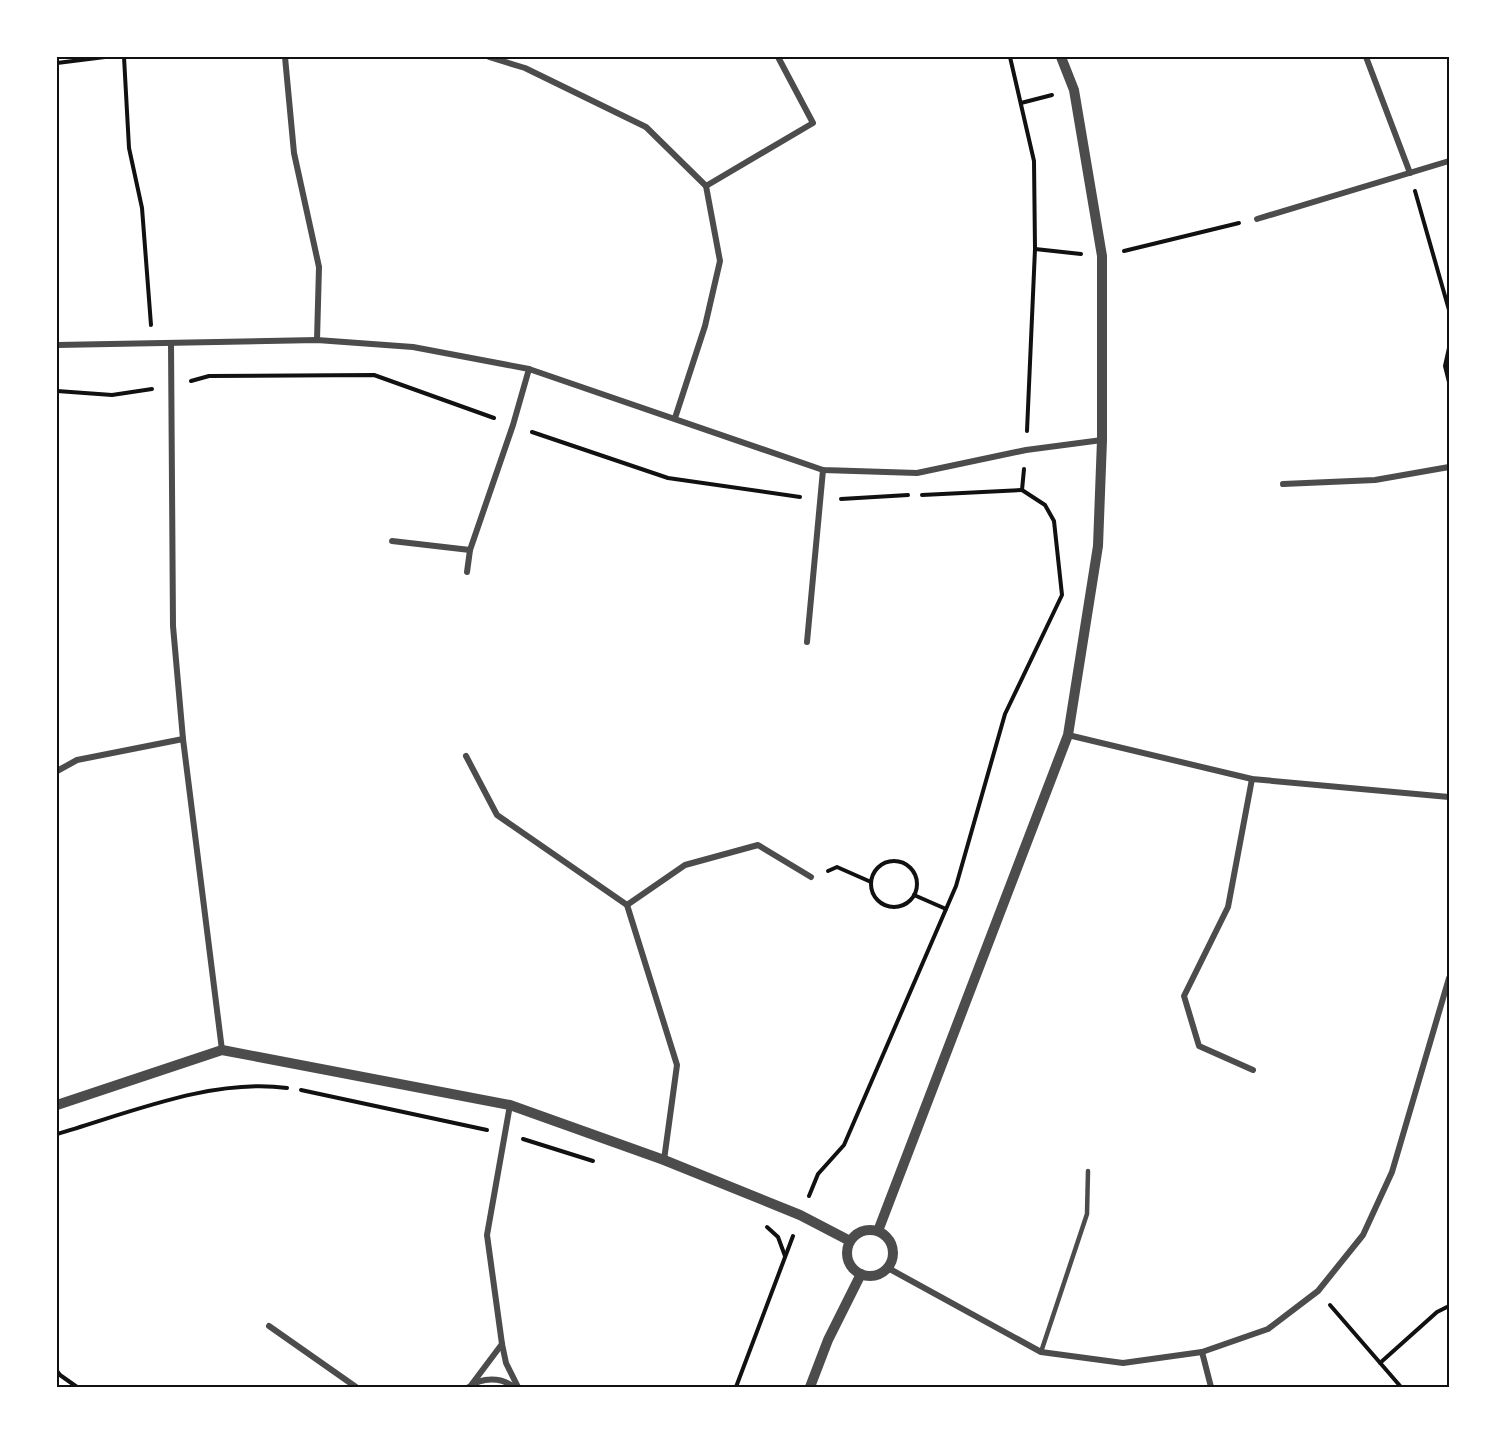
<svg xmlns="http://www.w3.org/2000/svg" width="1506" height="1444" font-family="Helvetica,sans-serif">
	<style>
		.lines { fill: none; stroke-linecap: round; stroke-linejoin: round }
		.path { stroke: #111; stroke-width: 4 }
		.service { stroke: #4c4c4c; stroke-width: 4.5 }
		.minor { stroke: #4c4c4c; stroke-width: 6 }
		.tertiary { stroke: #4c4c4c; stroke-width: 10 }
		.neatline { fill: none; stroke: #111; stroke-width: 2 }
	</style>
	<rect width="100%" height="100%" fill="#fff"/>
	<g class="lines">
		<!-- path -->
		<g class="path">
			<polyline points="124,57 129,148 142,208 151,325"/>
			<polyline points="1010,57 1034,161 1035,249 1027,431"/>
			<polyline points="57,63 105,57"/>
			<polyline points="1021,103 1052,95"/>
			<polyline points="1415,191 1449,310"/>
			<polyline points="1035,249 1081,254"/>
			<polyline points="1124,251 1239,223"/>
			<polyline points="1449,348 1445,366 1449,382"/>
			<polyline points="191,381 209,376 374,375 494,418"/>
			<polyline points="57,391 112,395 152,389"/>
			<polyline points="532,432 668,478 800,497"/>
			<polyline points="922,495 1022,490"/>
			<polyline points="841,499 908,495"/>
			<circle cx="894" cy="884" r="23"/>
			<polyline points="828,871 837,867 871,882"/>
			<polyline points="914,895 946,909"/>
			<polyline points="301,1090 487,1130"/>
			<path d="M57,1134c72,-21 155,-56 230,-46"/>
			<polyline points="523,1139 593,1161"/>
			<polyline points="809,1196 818,1174 844,1145 956,886 1005,714 1062,595 1054,521 1045,505 1022,490 1024,469"/>
			<polyline points="767,1227 778,1237 785,1256"/>
			<polyline points="1330,1305 1401,1387"/>
			<polyline points="1380,1363 1437,1312 1449,1306"/>
			<polyline points="57,1371 60,1375 77,1387"/>
			<polyline points="736,1387 793,1236"/>
		</g>
		<!-- service -->
		<polyline class="service" points="1041,1352 1087,1214 1088,1171"/>
		<!-- minor -->
		<g class="minor">
			<polyline points="285,57 294,153 319,267 317,340"/>
			<polyline points="489,57 525,68 646,127 706,186 720,261 705,326 675,418"/>
			<polyline points="1366,57 1410,173"/>
			<polyline points="706,186 813,123 778,57"/>
			<polyline points="1257,219 1449,161"/>
			<polyline points="171,343 173,626 183,739 222,1050"/>
			<polyline points="57,345 317,340 413,347 529,369 823,470 917,473 1026,450 1102,440"/>
			<polyline points="1283,484 1375,480 1449,467"/>
			<polyline points="392,541 470,550 513,425 529,369"/>
			<polyline points="467,572 470,550"/>
			<polyline points="807,642 823,470"/>
			<polyline points="1068,735 1252,779 1449,797"/>
			<polyline points="466,756 497,815 627,905 677,1065 664,1160"/>
			<polyline points="57,771 77,760 183,739"/>
			<polyline points="1252,779 1228,907 1184,996 1199,1046 1253,1070"/>
			<polyline points="627,905 685,865 758,845 811,877"/>
			<polyline points="510,1105 487,1235 502,1344 506,1363 518,1387"/>
			<polyline points="888,1268 1041,1352 1123,1363 1202,1352 1268,1329 1318,1291 1363,1235 1392,1172 1449,978"/>
			<polyline points="269,1326 356,1387"/>
			<polyline points="1202,1352 1211,1387"/>
			<polyline points="472,1384 502,1344"/>
			<path d="M469,1387c13,-10 32,-10 45,0"/>
		</g>
		<!-- tertiary -->
		<g class="tertiary">
			<polyline points="57,1105 222,1050 510,1105 664,1160 800,1215 850,1241"/>
			<circle cx="870" cy="1253" r="23"/>
			<polyline points="878,1231 1068,735 1098,546 1102,440 1102,256 1074,90 1061,57"/>
			<polyline points="810,1387 828,1340 861,1274"/>
		</g>
	</g>
	<!-- border -->
	<rect width="1506" height="1444" fill="none" stroke="#ffffff" stroke-width="117"/>
	<rect x="58" y="58" width="1390" height="1328" class="neatline"/>
</svg>
